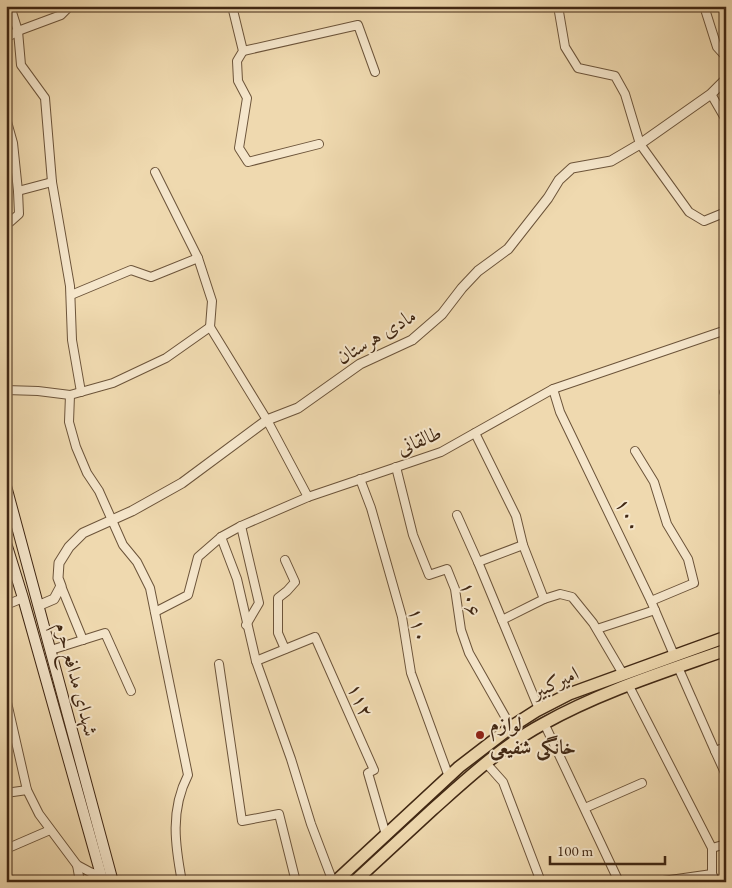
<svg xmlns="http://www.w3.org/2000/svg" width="732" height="888" font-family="'EB Garamond',Amiri,serif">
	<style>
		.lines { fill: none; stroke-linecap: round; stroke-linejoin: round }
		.minor-casing { stroke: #6c543a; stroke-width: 10 }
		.tertiary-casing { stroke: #6c543a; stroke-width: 11 }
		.secondary-casing { stroke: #402713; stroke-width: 12 }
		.primary-casing { stroke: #402713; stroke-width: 14 }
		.minor { stroke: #f5e6cb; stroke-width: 8 }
		.tertiary { stroke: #f5e6cb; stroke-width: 9 }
		.secondary { stroke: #f5e6cb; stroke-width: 10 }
		.primary { stroke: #efd9af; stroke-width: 11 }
		.poi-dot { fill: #8f2418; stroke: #f5e6cb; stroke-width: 2 }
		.labels { text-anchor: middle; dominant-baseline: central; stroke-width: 4; stroke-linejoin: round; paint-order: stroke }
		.street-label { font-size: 20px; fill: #402713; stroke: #f5e6cb }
		.poi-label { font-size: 20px; font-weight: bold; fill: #402713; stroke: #f5e6cb; text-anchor: start }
	</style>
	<rect width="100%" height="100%" fill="#efd9af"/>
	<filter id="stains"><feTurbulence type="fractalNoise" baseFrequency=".004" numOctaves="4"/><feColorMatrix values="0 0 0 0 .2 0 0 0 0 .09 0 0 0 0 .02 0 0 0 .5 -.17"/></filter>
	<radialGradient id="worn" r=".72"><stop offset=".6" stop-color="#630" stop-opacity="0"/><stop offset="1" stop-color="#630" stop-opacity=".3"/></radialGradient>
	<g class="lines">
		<defs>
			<g id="minor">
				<polyline points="10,6 18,31 21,65 45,98 52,182 70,286 72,340 81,392"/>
				<polyline points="232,6 243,51 237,61 238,81 247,98 239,148 248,162 319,144"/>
				<polyline points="558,6 565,47 578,68 615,76 625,94 640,144 689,212 704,221 726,212"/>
				<polyline points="704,6 717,47 726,57"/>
				<polyline points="6,38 18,31 61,15 70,6"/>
				<polyline points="243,51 358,25 375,72"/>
				<polyline points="711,94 726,120"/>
				<polyline points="6,118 13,143 18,191"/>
				<polyline points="155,172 198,258 212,301 210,327"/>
				<polyline points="6,220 10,222 19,214 18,191 52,182"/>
				<polyline points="71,295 131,270 151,277 198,258"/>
				<polyline points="210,327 267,420 308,497"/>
				<polyline points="553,389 560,412 651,601 674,655"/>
				<polyline points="6,390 38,391 70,395 113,383 166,358 210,327"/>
				<polyline points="724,392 726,396"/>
				<path d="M70,395l-1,27 7,25 11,26 12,18 24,54 14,17 13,26 38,187c-18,35 -13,70 -6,107"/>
				<polyline points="475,433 516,516 523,545 544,599 560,594 572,597 593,623 623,674"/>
				<polyline points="635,451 654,482 667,524 688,559 694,583 651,601"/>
				<polyline points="396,467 413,535 429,575 447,569 455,589 461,630 469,653 511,727"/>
				<polyline points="360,479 371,508 402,617 411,673 449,777"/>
				<polyline points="457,515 478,562 523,545"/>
				<polyline points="241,526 259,603 246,625"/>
				<polyline points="221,537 237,579 256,661 291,759 311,824 333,882"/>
				<polyline points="478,562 539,709"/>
				<polyline points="61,586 83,640"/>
				<polyline points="6,605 23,598"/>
				<polyline points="155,612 188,595 198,557 221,537 241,526 308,497 441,452 553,389 726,330"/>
				<polyline points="502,620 544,599"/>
				<polyline points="597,629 655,610"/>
				<polyline points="285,649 278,633 278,598 287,591 295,582 285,560"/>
				<polyline points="51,650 105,633 131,691"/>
				<polyline points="256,661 315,637 374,770 368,773 386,835"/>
				<polyline points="219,664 242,821 279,814 296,882"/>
				<polyline points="678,667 715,751"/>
				<polyline points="629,686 712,848"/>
				<polyline points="6,698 27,790 39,814 77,865 90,872 101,876"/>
				<polyline points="544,723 619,882"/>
				<polyline points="726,747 715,751 726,775"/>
				<polyline points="486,763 503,782 541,882"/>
				<polyline points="6,793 27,790"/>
				<polyline points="585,808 642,783"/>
				<polyline points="6,849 50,830"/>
				<polyline points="77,865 80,882"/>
				<polyline points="6,877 14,882"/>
				<polyline points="656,882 712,874"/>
				<polyline points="716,882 712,874 712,848 726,844"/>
			</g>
			<polyline id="tertiary" points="40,605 54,599 61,586 58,578 59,563 69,547 83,533 132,511 182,483 267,420 298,408 360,364 412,340 442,314 462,288 478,271 508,249 548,198 559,180 572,168 611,161 640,144 711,94 726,79"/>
			<g id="secondary">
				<polyline points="6,486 113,882"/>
				<polyline points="6,543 23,598 103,882"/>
			</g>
			<g id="primary">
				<polyline points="335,882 459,767 511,727 536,711 569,694 726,637"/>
				<path d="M354,882c26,-24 52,-48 78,-72 35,-31 70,-64 111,-86 57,-32 121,-52 183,-74"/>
			</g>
		</defs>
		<!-- minor casing -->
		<use href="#minor" class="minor-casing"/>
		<!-- tertiary casing -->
		<use href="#tertiary" class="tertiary-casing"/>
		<!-- secondary casing -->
		<use href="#secondary" class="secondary-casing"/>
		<!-- primary casing -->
		<use href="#primary" class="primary-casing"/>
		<!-- minor -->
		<use href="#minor" class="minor"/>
		<!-- tertiary -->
		<use href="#tertiary" class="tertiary"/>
		<!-- secondary -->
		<use href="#secondary" class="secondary"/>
		<!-- primary -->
		<use href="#primary" class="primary"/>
	</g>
	<!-- markers -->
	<circle class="poi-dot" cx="480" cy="735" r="5"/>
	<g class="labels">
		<!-- street labels -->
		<g class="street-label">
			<text transform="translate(376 336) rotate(-31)">مادی هرستان</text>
			<text transform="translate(419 440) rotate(-22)">طالقانی</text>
			<text transform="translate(629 515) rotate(65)">۱۰۰</text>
			<text transform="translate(471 599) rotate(78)">۱۰۶</text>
			<text transform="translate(419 625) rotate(79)">۱۱۰</text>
			<text transform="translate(77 679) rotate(75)">شهدای مدافع حرم</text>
			<text transform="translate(555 682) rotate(-25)">امیرکبیر</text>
			<text transform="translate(361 700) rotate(66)">۱۱۲</text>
		</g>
		<!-- poi labels -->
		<g class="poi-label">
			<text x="490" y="724">لوازم<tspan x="490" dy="23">خانگی شفیعی</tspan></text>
		</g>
	</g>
	<!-- margin -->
	<rect width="732" height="888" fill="none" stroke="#efd9af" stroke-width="25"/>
	<rect x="8" y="8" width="717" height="873" fill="none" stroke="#402713" stroke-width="2.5"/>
	<rect x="12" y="12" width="707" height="863" fill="none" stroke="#402713"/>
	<!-- scale -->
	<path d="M550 856v8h115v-8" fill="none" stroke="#402713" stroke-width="2.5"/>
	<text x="557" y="856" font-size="15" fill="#402713" stroke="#f5e6cb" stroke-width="4" paint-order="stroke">100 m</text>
	<rect width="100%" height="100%" filter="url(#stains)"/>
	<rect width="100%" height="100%" fill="url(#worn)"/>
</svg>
